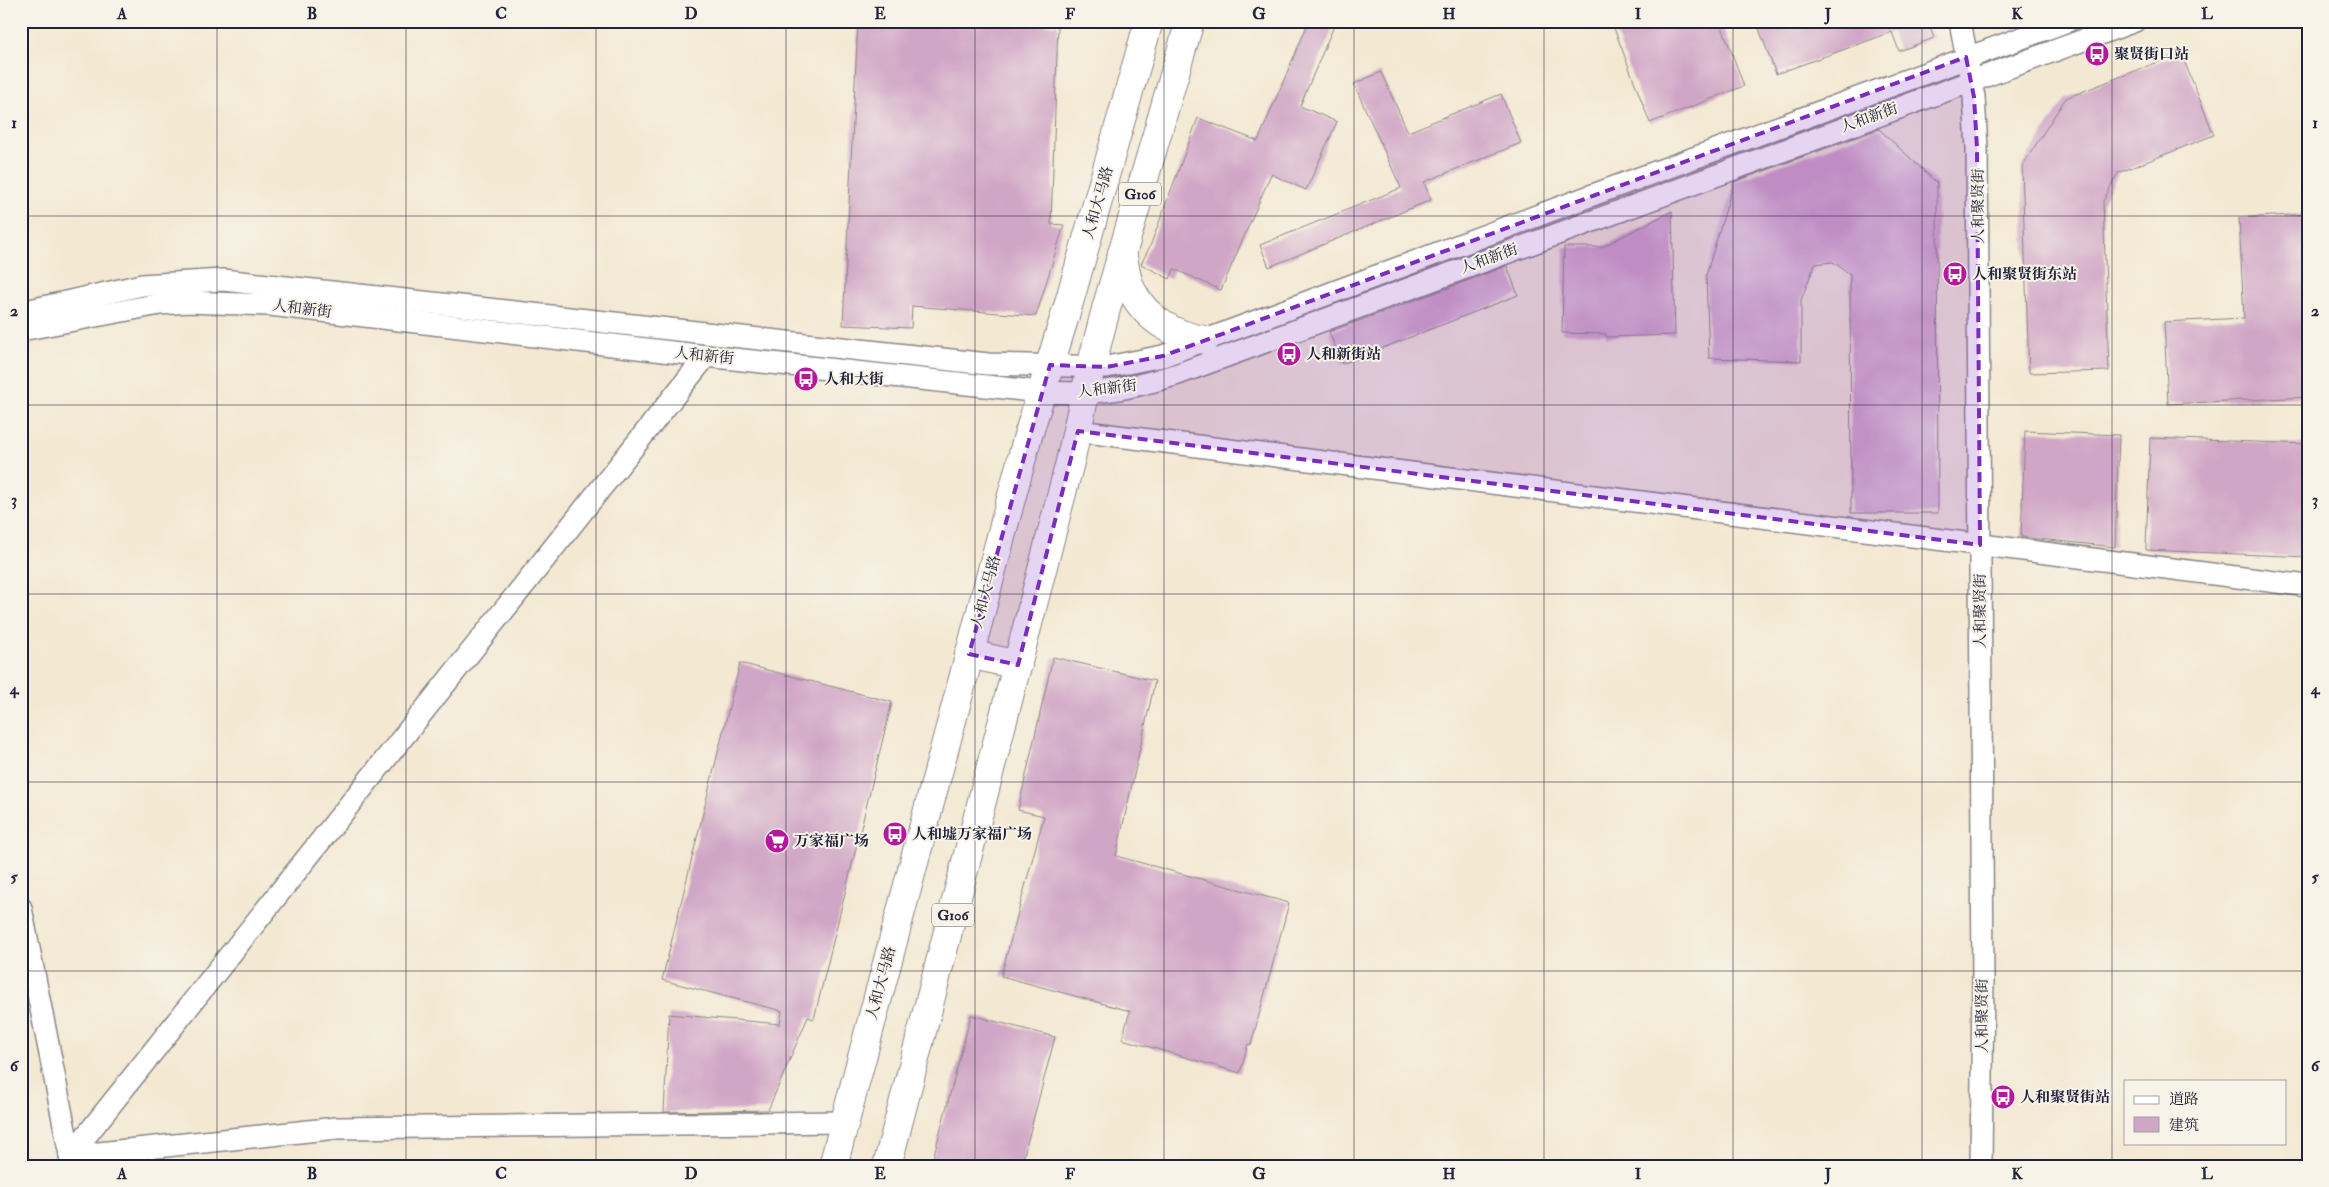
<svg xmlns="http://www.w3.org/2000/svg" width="2329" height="1187" font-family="'IM FELL Double Pica','Noto Serif SC',serif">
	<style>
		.building { fill: #d0a6c6 }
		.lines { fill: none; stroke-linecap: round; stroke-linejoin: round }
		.minor-casing { stroke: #8a8586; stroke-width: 24 }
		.highway-casing { stroke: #8a8586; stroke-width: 30 }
		.minor { stroke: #fff; stroke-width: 21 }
		.highway { stroke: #fff; stroke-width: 28 }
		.marked { fill: #7b2cbf; fill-opacity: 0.2; stroke: #7b2cbf; stroke-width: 4; stroke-dasharray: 10 6; stroke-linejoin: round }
		.grid { fill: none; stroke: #22223b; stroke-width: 1; stroke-opacity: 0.55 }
		.labels { text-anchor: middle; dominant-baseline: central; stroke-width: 4; stroke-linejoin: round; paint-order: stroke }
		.shield { fill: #f7f3e8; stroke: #62616f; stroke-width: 1 }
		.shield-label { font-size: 14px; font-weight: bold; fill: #22223b }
		.poi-label { font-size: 15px; font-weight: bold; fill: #22223b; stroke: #f7f3e8; text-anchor: start }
		.street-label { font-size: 15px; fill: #22223b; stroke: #f7f3e8 }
		.neatline { fill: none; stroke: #22223b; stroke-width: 2 }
		.grid-label { font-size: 16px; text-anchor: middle; font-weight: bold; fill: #22223b }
	</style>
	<rect width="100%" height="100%" fill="#f7f3e8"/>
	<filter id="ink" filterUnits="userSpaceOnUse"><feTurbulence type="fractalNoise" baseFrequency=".02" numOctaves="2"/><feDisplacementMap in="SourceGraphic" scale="10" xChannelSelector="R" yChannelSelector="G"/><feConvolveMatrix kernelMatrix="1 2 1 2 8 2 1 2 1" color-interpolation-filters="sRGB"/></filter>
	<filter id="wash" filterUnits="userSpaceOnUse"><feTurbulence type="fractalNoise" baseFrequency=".0096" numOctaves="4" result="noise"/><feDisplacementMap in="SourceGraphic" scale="20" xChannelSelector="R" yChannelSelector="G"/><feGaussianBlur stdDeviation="1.12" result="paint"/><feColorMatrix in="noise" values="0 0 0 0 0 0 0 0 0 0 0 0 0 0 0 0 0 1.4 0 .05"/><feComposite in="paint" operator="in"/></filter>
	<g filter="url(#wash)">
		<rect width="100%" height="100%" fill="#f3e8d2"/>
		<g id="blocks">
			<!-- building -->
			<g class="building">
				<polygon points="858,21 958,21 1058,25 1051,224 1064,225 1036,316 912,306 911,328 843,325"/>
				<polygon points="1309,21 1336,21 1300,106 1337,122 1306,190 1271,174 1221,290 1174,269 1170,279 1141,264 1151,244 1198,118 1258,141"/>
				<polygon points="1632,21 1720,21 1744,86 1650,123 1614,28"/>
				<polygon points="1756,21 1928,21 1934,38 1899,51 1892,32 1776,74"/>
				<polygon points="2181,53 2214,135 2118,173 2103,201 2109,371 2029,373 2022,166 2066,98"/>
				<polygon points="1381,72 1408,132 1501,94 1521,143 1424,182 1431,200 1269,267 1260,245 1401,188 1354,84"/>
				<polygon points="1879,129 1937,183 1938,513 1851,513 1850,274 1833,262 1815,264 1801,300 1801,361 1709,358 1706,275 1734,182"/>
				<polygon points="1672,211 1675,335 1606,337 1606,334 1562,333 1564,247 1602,247"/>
				<polygon points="2308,214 2308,397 2168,404 2164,322 2244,318 2239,218"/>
				<polygon points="1507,266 1518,295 1342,364 1329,332"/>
				<polygon points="2025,431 2119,435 2115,547 2021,537"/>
				<polygon points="2150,438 2308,444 2308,557 2146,550"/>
				<polygon points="1053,657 1155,681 1116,856 1289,903 1251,1045 1248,1044 1240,1073 1122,1039 1130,1011 1001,976 1044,816 1018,810"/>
				<polygon points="740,663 892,702 814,1019 808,1017 768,1110 664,1112 669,1014 780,1024 782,1011 662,980"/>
				<polygon points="971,1015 1055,1037 1021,1166 931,1166"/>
			</g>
		</g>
	</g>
	<g filter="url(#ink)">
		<use href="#blocks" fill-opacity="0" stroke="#8a8586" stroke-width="1"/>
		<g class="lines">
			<defs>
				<g id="minor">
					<polyline points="1960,21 1974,97 1977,148 1983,979 1981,1166"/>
					<polyline points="21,312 142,285 223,280 988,364 1107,367 1163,356 1590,196 2068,21"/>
					<path d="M21,330l139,-26 28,-2 82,3 436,51 336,36c54,3 85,-2 136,-18l957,-353"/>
					<polyline points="1078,431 2308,586"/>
					<polyline points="21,908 72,1165"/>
					<polyline points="70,1156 706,356"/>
					<polyline points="70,1156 337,1128 844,1122"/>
				</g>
				<g id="highway">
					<path d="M1122,253c3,12 4,27 10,38 14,28 43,45 73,49"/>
					<polyline points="969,654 1018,665"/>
					<polyline points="833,1166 1027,439 1068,306 1149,21"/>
					<polyline points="887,1166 1070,462 1091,367 1106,309 1190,21"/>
				</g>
			</defs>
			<!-- minor casing -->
			<use href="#minor" class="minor-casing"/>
			<!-- highway casing -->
			<use href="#highway" class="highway-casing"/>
			<!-- minor -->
			<use href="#minor" class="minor"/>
			<!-- highway -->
			<use href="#highway" class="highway"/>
		</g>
	</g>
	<!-- marked area -->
	<path class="marked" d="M1966,57l8,40 3,51 3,397 -902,-114 -60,234 -49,-11 81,-289 57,2 56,-11z"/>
	<!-- grid -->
	<path class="grid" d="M217,21v1145M406,21v1145M596,21v1145M786,21v1145M975,21v1145M1164,21v1145M1354,21v1145M1544,21v1145M1733,21v1145M1922,21v1145M2112,21v1145M21,216h2287M21,405h2287M21,594h2287M21,782h2287M21,971h2287"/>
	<!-- icons -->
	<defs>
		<symbol id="bus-disc" viewBox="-11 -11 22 22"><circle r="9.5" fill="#b5179e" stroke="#f7f3e8"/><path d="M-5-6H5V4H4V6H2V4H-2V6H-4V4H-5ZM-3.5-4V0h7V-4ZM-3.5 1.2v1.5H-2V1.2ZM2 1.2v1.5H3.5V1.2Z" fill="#fff"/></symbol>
		<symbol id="supermarket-disc" viewBox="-11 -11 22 22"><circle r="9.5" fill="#b5179e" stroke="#f7f3e8"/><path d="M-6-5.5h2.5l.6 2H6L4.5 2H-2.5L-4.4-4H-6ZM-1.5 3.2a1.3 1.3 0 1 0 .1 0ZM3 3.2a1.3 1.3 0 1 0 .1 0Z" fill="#fff"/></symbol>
	</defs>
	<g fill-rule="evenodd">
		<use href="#bus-disc" x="2083" y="40" width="28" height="28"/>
		<use href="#bus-disc" x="1941" y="260" width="28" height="28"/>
		<use href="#bus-disc" x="1275" y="340" width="28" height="28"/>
		<use href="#bus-disc" x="792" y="365" width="28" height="28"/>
		<use href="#bus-disc" x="881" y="820" width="28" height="28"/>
		<use href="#supermarket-disc" x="763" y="827" width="28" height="28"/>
		<use href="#bus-disc" x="1989" y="1083" width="28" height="28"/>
	</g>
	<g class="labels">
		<!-- shield labels -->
		<g class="shield">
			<rect x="1119" y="182.5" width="42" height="23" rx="4"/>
			<rect x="932" y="903.5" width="42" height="23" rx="4"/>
		</g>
		<g class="shield-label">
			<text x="1140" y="194">G106</text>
			<text x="953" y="915">G106</text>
		</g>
		<!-- poi labels -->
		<g class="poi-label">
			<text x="2114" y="54">聚贤街口站</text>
			<text x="1972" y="274">人和聚贤街东站</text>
			<text x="1306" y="354">人和新街站</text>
			<text x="824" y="379">人和大街</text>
			<text x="912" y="834">人和墟万家福广场</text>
			<text x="794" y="841">万家福广场</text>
			<text x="2020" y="1097">人和聚贤街站</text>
		</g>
		<!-- street labels -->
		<g class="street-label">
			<text transform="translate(1869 118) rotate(-20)">人和新街</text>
			<text transform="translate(1098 203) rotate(-74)">人和大马路</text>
			<text transform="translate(1978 206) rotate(-90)">人和聚贤街</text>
			<text transform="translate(1489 259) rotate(-20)">人和新街</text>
			<text transform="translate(302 309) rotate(7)">人和新街</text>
			<text transform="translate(704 356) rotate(6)">人和新街</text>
			<text transform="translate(1107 389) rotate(-7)">人和新街</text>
			<text transform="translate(986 592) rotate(-75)">人和大马路</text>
			<text transform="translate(1980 611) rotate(-90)">人和聚贤街</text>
			<text transform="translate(881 983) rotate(-75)">人和大马路</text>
			<text transform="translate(1982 1016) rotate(-90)">人和聚贤街</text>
		</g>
	</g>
	<!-- margin -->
	<rect width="2329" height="1187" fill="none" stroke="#f7f3e8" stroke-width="55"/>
	<!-- legend -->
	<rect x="2124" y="1080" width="162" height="65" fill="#f7f3e8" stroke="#a29fa3"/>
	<rect x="2134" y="1096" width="25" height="8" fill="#ffffff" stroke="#a29fa3"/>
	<text x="2169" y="1104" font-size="15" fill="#22223b">道路</text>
	<rect x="2134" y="1117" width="25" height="15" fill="#d0a6c6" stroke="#a29fa3"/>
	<text x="2169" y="1130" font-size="15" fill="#22223b">建筑</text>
	<rect x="28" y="28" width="2274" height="1132" class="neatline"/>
	<g class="grid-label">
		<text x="122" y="19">A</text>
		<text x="312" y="19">B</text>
		<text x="501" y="19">C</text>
		<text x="691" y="19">D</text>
		<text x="880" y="19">E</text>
		<text x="1070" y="19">F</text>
		<text x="1259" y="19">G</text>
		<text x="1449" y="19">H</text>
		<text x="1638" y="19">I</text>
		<text x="1828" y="19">J</text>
		<text x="2017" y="19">K</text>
		<text x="2207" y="19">L</text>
		<text x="14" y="128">1</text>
		<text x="2315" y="128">1</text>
		<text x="14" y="316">2</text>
		<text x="2315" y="316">2</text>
		<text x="14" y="505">3</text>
		<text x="2315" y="505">3</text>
		<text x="14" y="694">4</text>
		<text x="2315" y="694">4</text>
		<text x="14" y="882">5</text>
		<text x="2315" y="882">5</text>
		<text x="14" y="1071">6</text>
		<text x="2315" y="1071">6</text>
		<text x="122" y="1179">A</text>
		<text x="312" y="1179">B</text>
		<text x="501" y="1179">C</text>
		<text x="691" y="1179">D</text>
		<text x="880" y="1179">E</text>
		<text x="1070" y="1179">F</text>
		<text x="1259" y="1179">G</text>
		<text x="1449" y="1179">H</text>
		<text x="1638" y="1179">I</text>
		<text x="1828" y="1179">J</text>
		<text x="2017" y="1179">K</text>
		<text x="2207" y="1179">L</text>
	</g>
</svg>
